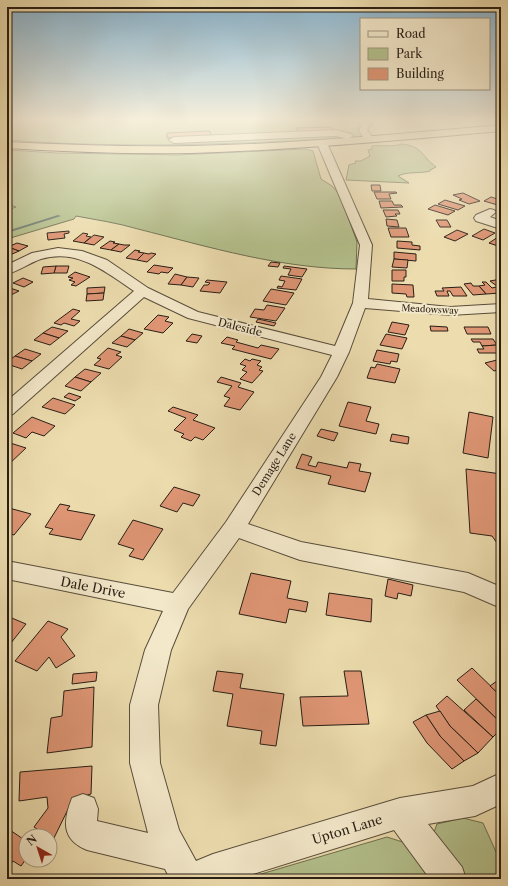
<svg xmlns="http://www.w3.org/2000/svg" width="508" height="886" font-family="'Libre Caslon Text',serif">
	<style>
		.green { fill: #b4c18d; stroke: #6e7051 }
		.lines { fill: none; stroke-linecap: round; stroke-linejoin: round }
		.stream { fill: #6c7c73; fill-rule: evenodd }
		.building { fill: #df9675; stroke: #281e15 }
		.minor-casing { stroke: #594e3b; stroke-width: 2 }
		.highway-casing { stroke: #281e15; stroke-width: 2 }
		.minor { fill: #f3e8ca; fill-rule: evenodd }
		.highway { fill: #ecdcae; fill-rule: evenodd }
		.labels { text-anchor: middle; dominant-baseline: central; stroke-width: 4; stroke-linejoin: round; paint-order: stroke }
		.far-street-label { font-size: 9px; fill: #281e15; stroke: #f3e8ca }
		.street-label { font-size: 11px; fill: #281e15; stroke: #f3e8ca }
		.near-street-label { font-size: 13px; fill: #281e15; stroke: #f3e8ca }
	</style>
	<rect width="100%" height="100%" fill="#ecdcae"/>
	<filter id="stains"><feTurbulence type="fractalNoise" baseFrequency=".005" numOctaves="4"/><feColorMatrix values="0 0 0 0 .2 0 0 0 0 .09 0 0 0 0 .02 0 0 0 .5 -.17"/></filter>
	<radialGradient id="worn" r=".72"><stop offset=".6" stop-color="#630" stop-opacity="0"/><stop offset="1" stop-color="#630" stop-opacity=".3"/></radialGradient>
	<!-- green -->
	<g class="green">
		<path d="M7,120h351l1,10 4,7c-119,7 -237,12 -356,3z"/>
		<path d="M401,144c22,2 20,12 35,23l-6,3v1c-10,3 -22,0 -32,5l11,7 -63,-3 3,-15 7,-2 -1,-2h6l9,-5 -2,-6 4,-1v-3c7,-1 24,1 29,-2z"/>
		<path d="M306,149l7,2 8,28 11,7 8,9 17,47 -1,27c-74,0 -147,-22 -218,-40 -20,-6 -41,-9 -62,-13l-2,3 -67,20v-29l9,-3 -9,-3v-54l51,3 119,2z"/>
		<polygon points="463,818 483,823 501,863 501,879 466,879 432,838 437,824"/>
		<polygon points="387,837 409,844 437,879 244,879"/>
	</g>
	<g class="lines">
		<!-- stream -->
		<polygon class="stream" points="58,215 61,216 7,233 7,231"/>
	</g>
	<!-- building -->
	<g class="building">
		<polygon points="331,127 335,131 299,133 296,128"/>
		<polygon points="210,131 211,136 167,138 167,133"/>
		<polygon points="371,185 380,185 381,191 372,191"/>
		<polygon points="374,192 396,192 397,193 389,194 391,199 377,199"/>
		<polygon points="463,193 480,201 469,204 459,200 462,199 453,195"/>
		<polygon points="491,197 501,200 501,206 484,201"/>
		<polygon points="445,200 465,206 458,210 438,204"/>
		<polygon points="379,201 392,201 394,205 401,205 403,207 381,208"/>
		<polygon points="435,205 455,211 448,215 428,209"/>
		<polygon points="383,210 398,210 400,214 395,214 397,216 386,217"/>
		<polygon points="386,219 397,220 399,227 387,226"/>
		<polygon points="436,220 447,220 451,227 440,227"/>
		<polygon points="388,228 406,228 409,237 391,237"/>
		<polygon points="484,229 495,233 483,240 472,236"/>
		<polygon points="457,230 468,234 455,241 444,237"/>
		<polygon points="69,231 69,233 64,234 65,238 48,240 47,233"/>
		<polygon points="83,233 88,234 86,236 91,237 84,243 73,241"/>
		<polygon points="94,235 104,237 94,245 84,243"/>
		<polygon points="501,235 501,247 489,243"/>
		<polygon points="110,241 115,242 113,243 119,244 111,250 100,248"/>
		<polygon points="397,241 412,242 412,245 420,246 420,250 397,248"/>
		<polygon points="17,243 28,246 19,251 8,247"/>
		<polygon points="119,244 124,245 130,245 121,252 111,250"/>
		<polygon points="7,247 8,247 19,251 10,255 7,254"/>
		<polygon points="135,250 140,251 138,252 144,253 137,260 126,258"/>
		<polygon points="394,252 416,254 416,261 394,259"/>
		<polygon points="144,253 149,254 151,253 156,254 147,262 137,260"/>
		<polygon points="394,259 408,260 407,268 392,267"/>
		<polygon points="271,262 280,263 278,267 268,266"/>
		<polygon points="154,265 173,268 168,273 161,272 159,274 147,272"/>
		<polygon points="56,266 69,266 67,273 54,273"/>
		<polygon points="56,266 54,273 41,274 43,267"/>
		<polygon points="284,266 307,269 302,277 288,275 291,269 283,268"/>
		<polygon points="392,270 406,270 406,277 404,277 404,281 392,281"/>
		<polygon points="75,272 90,277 76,286 71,285 75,282 69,280 73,278 68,277"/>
		<polygon points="175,274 187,277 181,285 168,284"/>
		<polygon points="281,276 302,279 296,290 277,288 278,286 282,287 285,281 279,280"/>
		<polygon points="187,277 199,278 193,287 181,285"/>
		<polygon points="23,278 33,282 24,287 13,283"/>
		<polygon points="501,279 501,289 490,281"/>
		<polygon points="207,280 227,282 220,293 200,291 204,285 208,285 210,283 205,282"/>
		<polygon points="482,282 486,282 492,288 496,287 501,293 486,294 479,286 485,285"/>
		<polygon points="471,283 473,286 479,286 486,294 473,295 464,284"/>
		<polygon points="392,284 413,285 414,297 407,297 406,294 392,293"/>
		<polygon points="7,287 19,291 9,296 7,295"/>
		<polygon points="105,287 104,293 87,294 87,288"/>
		<polygon points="461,287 467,296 453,296 450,291 447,291 449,296 437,296 435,291 444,291 442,288"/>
		<polygon points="271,289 294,293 286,305 263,301"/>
		<polygon points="104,293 103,300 86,301 87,294"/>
		<polygon points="267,305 285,308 276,321 250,317 255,309 264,310"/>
		<polygon points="73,309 80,311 71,319 80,321 74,326 64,323 61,325 54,323"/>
		<polygon points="158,315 169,317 165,321 173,323 163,333 144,329"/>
		<polygon points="258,319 276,323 274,326 256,322"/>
		<polygon points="392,322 409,325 405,335 388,332"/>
		<polygon points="430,326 447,327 448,331 431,331"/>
		<polygon points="52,327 68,331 59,338 43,333"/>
		<polygon points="464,327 488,327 491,334 467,334"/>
		<polygon points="129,329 143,333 135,340 121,336"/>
		<polygon points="43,333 59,338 50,345 34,340"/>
		<polygon points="192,334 202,336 197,343 186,341"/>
		<polygon points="386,334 407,338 402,349 380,345"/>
		<polygon points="121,336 135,340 127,347 112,343"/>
		<polygon points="227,337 238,340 236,342 258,348 261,345 279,349 271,359 232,349 235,346 221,343"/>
		<polygon points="471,339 493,339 497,345 482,346 480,342 473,342"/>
		<polygon points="497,345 501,353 479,353 477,349 484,349 482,346"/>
		<polygon points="108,348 121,352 116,355 122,357 109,369 94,365 101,359 97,358"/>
		<polygon points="25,349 41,354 32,361 15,356"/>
		<polygon points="377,350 399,354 397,362 391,361 390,364 373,361"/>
		<polygon points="15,356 32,361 22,369 7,364 7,362"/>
		<polygon points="245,359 250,361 252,359 261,361 257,365 262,367 259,370 263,371 252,383 240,379 247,372 242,370 246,366 240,364"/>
		<polygon points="501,359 501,369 494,371 485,363"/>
		<polygon points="377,364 400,369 395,383 367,378 371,367 375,368"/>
		<polygon points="85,369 101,373 91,382 75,377"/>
		<polygon points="75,377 91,382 81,391 65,386"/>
		<polygon points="221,377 241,383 238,387 254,392 240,410 224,406 230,398 224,396 232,386 217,382"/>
		<polygon points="69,393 81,397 75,401 64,397"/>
		<polygon points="53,398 75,405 65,414 42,407"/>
		<polygon points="348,402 371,407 366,421 379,424 376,434 339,426"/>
		<polygon points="173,407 198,415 193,420 215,428 203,440 195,437 191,441 181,437 184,434 174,430 186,418 168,411"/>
		<polygon points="469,412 493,417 488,458 463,453"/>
		<polygon points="32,417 55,426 44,436 32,432 26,438 13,433"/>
		<polygon points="321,429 338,433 334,441 317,436"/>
		<polygon points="392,434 409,437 408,444 390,441"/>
		<polygon points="7,442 26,448 7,466"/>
		<polygon points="302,454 312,457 308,465 316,467 318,462 347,468 349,462 361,464 359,471 371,473 365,492 328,484 331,476 296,468"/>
		<polygon points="466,469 501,474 501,543 497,543 492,536 470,533"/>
		<polygon points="174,487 200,495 193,506 183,503 177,512 160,506"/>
		<polygon points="60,504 70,506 67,510 95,515 81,540 49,534 53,529 45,527"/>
		<polygon points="9,508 31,514 14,535 7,533 7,511"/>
		<polygon points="133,520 163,529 143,560 129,556 134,549 118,544"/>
		<polygon points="251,573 291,581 287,598 308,602 306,612 289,609 286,623 239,614"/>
		<polygon points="388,579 413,585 411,596 398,593 397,599 385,596"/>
		<polygon points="329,593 372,599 371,622 326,615"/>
		<polygon points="7,616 26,624 7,648"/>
		<polygon points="48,621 68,629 61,637 75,656 56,668 49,657 37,671 15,661"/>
		<polygon points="472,668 501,696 501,723 457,680"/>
		<polygon points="217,671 243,674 240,688 284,694 276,746 260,744 262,731 227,726 233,694 213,691"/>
		<polygon points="344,671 361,671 369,724 303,726 300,697 348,696"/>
		<polygon points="97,672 96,681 72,684 73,674"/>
		<polygon points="501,678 501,696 490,686"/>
		<polygon points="94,687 92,747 47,753 51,718 62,716 64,691"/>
		<polygon points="447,696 493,737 478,753 450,726 436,706"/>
		<polygon points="476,699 501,723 501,729 493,737 464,710"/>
		<polygon points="440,711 450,726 478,753 464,761 440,736 426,715"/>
		<polygon points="426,715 440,736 464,761 452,769 427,743 413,722"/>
		<polygon points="92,766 91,794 73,799 53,840 50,838 50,836 47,836 34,827 48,808 47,797 19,801 20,772"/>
		<polygon points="7,828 26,841 26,859 21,866 13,861 7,869"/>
	</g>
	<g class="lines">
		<defs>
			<g id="minor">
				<polygon points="365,120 369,120 372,122 367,130 374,140 372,142 366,142 359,130"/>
				<polygon points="336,130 351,134 353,136 348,139 336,136 174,143 169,140 174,137"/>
				<path d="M322,140l5,3 45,102 -4,54 82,8 51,-3v8l-51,3 -85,-7 -16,44 -12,25 -89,147 53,18 167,31 33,14v21l-37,-16 -164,-32 -61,-22 -51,71 -17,41 -13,55 2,58 19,67 17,31 17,-7 187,-56 73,-12 28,-13v31l-26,12 -47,8 34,43 4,12h-36l-36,-49 -157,49h-67l-5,-10 -78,-19c-26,-11 -24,-29 -15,-52l11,-4 11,4 4,11 -1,12 51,12 -18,-70v-58l15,-55 18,-39 -156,-32v-18l166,32 53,-71 95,-145 11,-22 -144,-37 -44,-21 -131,117 -6,2v-15l127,-110c-28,-19 -57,-43 -93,-32 -12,4 -22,12 -34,15v-9l25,-12 26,-5 24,3 25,9 41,28 50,24 137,34 18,-43 7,-58 -43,-102z"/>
				<polygon points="490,209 494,210 496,212 490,217 501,221 501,229 476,221 474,218 476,215"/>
			</g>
			<path id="highway" d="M501,125v6c-103,9 -206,19 -309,22 -62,1 -123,-1 -185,-5v-6c62,3 123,5 185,4 103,-2 206,-12 309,-21z"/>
		</defs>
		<!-- minor casing -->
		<use href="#minor" class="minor-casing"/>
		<!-- highway casing -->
		<use href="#highway" class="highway-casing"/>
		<!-- minor -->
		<use href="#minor" class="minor"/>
		<!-- highway -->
		<use href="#highway" class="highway"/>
	</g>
	<!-- sky -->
	<linearGradient id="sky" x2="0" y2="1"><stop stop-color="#89b6d2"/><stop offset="0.49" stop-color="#f6efdb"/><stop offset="1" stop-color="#f6efdb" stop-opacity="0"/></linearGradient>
	<rect width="508" height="244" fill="url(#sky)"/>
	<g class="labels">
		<!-- far-street labels -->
		<g class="far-street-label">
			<text transform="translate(430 309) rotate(3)">Meadowsway</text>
		</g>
		<!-- street labels -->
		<g class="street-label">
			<text transform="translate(240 327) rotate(14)">Daleside</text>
			<text transform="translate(274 464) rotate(-58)">Demage Lane</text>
		</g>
		<!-- near-street labels -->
		<g class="near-street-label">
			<text transform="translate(93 587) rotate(11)">Dale Drive</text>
			<text transform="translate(347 829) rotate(-17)">Upton Lane</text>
		</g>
	</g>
	<!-- margin -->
	<rect width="508" height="886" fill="none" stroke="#ecdcae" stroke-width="24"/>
	<rect x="8" y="8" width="492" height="870" fill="none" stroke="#281e15" stroke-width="2"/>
	<rect x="12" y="12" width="484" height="862" fill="none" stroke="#281e15"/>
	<!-- legend -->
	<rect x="360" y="18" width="130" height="72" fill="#f3e8ca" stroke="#a29782"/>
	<rect x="368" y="31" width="20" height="6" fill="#f3e8ca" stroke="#a29782"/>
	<text x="396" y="38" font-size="12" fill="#281e15">Road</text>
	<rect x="368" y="48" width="20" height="12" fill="#b4c18d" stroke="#a29782"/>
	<text x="396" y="58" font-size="12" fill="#281e15">Park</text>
	<rect x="368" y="68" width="20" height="12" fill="#df9675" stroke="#a29782"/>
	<text x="396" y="78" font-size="12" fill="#281e15">Building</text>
	<!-- north arrow -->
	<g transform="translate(38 848) rotate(321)"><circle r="19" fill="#f3e8ca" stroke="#a29782"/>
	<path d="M0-3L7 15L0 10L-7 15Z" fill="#8f2418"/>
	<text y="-6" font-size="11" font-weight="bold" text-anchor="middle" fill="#281e15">N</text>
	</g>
	<rect width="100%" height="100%" filter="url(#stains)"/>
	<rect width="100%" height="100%" fill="url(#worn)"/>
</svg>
